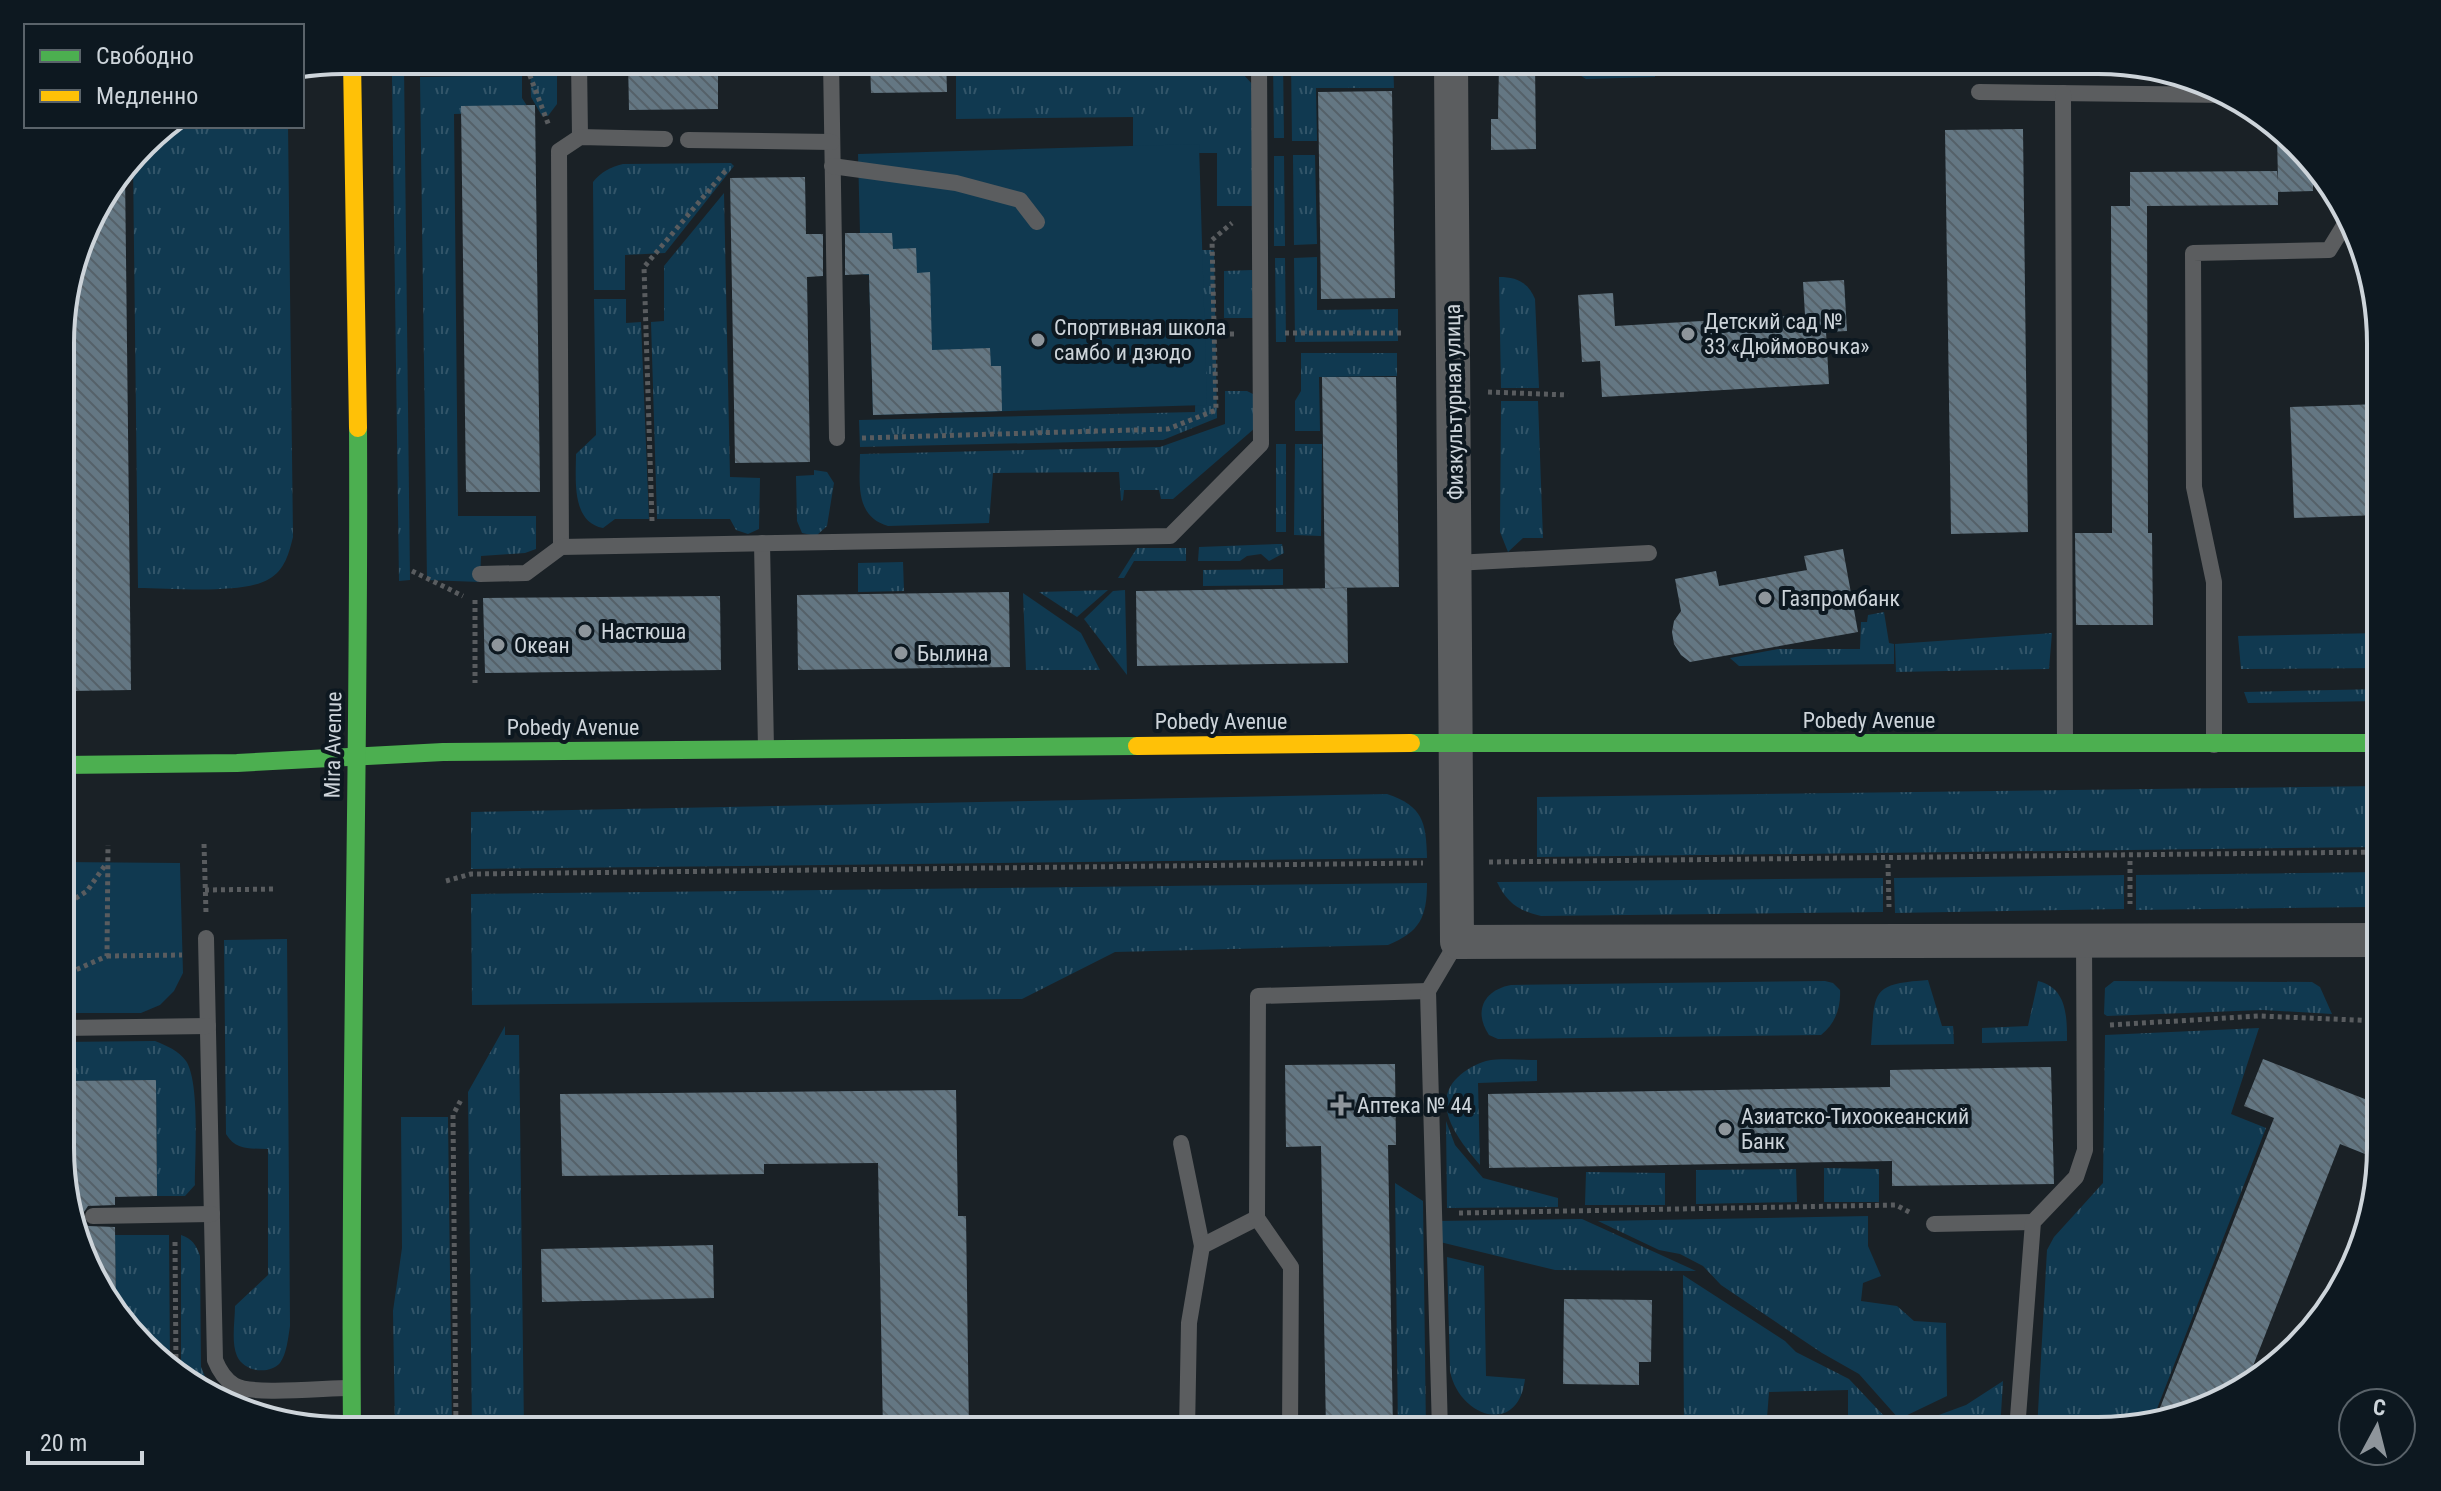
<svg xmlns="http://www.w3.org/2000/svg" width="2441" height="1491" font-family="'Roboto Condensed',sans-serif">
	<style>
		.grass { fill: url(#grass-tufts) }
		.garden { fill: #103950 }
		.building { fill: url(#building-back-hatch) }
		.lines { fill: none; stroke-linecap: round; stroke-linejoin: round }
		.path { stroke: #595c5f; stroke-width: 5; stroke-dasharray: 4 4; stroke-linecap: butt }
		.lane { stroke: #5b5d5f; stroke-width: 16 }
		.street { stroke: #5b5d5f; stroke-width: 34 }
		.fast { stroke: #4caf50; stroke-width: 18 }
		.slow { stroke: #ffc107; stroke-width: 18 }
		.poi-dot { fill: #8e959b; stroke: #0d1820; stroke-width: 3 }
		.labels { text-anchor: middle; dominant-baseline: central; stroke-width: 8; stroke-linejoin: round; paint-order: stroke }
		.poi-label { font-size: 22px; fill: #cdd4da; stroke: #0d1820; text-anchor: start }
		.street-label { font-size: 22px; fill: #cdd4da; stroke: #0d1820 }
		.rim { fill: none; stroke: #cdd4da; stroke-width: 4 }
	</style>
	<defs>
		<pattern id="grass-tufts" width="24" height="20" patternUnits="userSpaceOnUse" patternTransform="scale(2)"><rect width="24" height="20" fill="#103950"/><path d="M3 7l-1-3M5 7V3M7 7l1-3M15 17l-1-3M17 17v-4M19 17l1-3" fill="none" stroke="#325569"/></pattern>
		<pattern id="building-back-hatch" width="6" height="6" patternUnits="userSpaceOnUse" patternTransform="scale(2)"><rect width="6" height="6" fill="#647783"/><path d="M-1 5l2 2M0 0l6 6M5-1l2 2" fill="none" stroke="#556169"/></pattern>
	</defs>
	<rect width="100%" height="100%" fill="#1a2126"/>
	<!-- grass -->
	<g class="grass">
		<polygon points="441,60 522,60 521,67 436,68"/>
		<polygon points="530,60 557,60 557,104 548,116 542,116 531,97"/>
		<polygon points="956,60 1217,60 1217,73 1242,73 1254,86 1255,206 1217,206 1217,153 1133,153 1133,117 956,119"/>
		<polygon points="1273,60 1283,60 1284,138 1274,138"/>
		<polygon points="1291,60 1393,60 1394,88 1316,88 1317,141 1292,141"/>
		<polygon points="1567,60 1598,60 1598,65 1649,68 1650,60 1655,60 1655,77 1586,79 1567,67"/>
		<polygon points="404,67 410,580 399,581 392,76"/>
		<polygon points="522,75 522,98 531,112 454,114 458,516 536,516 536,549 525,553 481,556 480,582 427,580 420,77"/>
		<path d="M163,126h125l5,411c-4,16 -8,33 -24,42 -26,16 -98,9 -131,9l-5,-428 23,-30z"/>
		<polygon points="1293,155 1315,155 1317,244 1294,245"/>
		<polygon points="1274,156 1284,156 1285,246 1274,246"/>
		<path d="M731,163l3,3 -69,87 -40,2v35h-31l-1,-108c8,-10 17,-15 30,-18z"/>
		<polygon points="724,193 730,477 760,478 759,529 748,534 736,530 730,519 657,519 651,322 664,321 664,266"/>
		<polygon points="1199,250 1214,250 1217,418 1163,440 860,447 859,420 1195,412"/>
		<polygon points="1317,257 1317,310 1398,309 1398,341 1295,342 1294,258"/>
		<polygon points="1275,258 1285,258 1286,342 1276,342"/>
		<polygon points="1252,270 1253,318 1224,318 1224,271"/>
		<path d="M1499,277c17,0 29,5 36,22l4,89h-38z"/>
		<polygon points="2369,286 2380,324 2380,367 2371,367"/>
		<path d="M594,299h32v24l15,-1 8,197h-34l-12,9c-32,-6 -27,-49 -27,-74l20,-19z"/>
		<polygon points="1301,353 1397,353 1397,376 1319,377 1320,431 1295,431 1295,401 1301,391"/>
		<path d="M1225,391h22l6,3 2,34 -82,71h-12l-2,-9h-35l-1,10 -2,1 -2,-29 -126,1 -4,50 -101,3c-34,-10 -28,-44 -28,-72l300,-7 65,-23z"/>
		<polygon points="1501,401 1538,401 1543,538 1523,538 1508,552 1500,532"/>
		<rect x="1276" y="444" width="10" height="88"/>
		<polygon points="1295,444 1322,444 1321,536 1294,535"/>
		<polygon points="814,470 827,472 834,483 827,526 816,536 802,533 797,521 796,476 814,475"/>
		<polygon points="1277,544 1282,544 1284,553 1269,561 1261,554 1247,556 1240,561 1198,561 1199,547"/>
		<polygon points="1137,548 1186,548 1186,561 1134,561 1124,578 1118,578"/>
		<polygon points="903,562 904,591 858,592 858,563"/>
		<polygon points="1283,569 1283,585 1203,586 1203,570"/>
		<polygon points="1108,590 1077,617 1039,592"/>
		<polygon points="1125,590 1127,675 1084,619 1113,591"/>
		<polygon points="1023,593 1081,633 1100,670 1026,670"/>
		<polygon points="1884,612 1889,643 1894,644 1894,664 1739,666 1730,658 1778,649 1860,649 1861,622 1867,622 1868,615"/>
		<polygon points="2052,633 2049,669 1896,672 1895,644"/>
		<polygon points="2380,633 2380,668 2241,669 2238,636"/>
		<polygon points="2380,689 2380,701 2248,703 2244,692"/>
		<polygon points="2380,786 2380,847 1537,857 1537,797"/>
		<path d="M1387,794c36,12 39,28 40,64l-956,11v-57z"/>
		<polygon points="2380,872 2380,914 2371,915 2370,907 2136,910 2136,875"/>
		<polygon points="2124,875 2124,909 1895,913 1894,878"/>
		<path d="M1883,878v34l-342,4c-22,-5 -34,-13 -44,-34z"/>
		<path d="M1427,883c0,34 -7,49 -39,62l-273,7 -93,47 -550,6 -1,-111z"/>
		<path d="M287,939l3,387c-2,12 -3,27 -10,37 -11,12 -36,9 -43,-7 -6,-14 -2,-35 -2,-50l33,-31v-126c-18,-1 -32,2 -42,-15l-2,-194z"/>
		<path d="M1928,980l14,46h11l1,18 -83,1c4,-54 -1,-61 57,-65z"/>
		<path d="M1825,981l8,2 7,7c1,18 -5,34 -19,45l-323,4 -9,-4c-16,-24 -5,-45 22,-50z"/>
		<path d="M2038,981c29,7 29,35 29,60l-85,2v-15l46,-2z"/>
		<polygon points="2114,981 2312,982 2320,987 2332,1014 2263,1010 2107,1016 2104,1014 2105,988"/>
		<polygon points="505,1026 505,1035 519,1035 524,1431 472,1431 468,1092"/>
		<polygon points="2259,1028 2231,1114 2266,1128 2153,1419 2116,1430 2037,1430 2047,1250 2054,1237 2103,1183 2105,1035"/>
		<path d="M155,1041c12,5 23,9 31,20 14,21 9,96 9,124l-10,11h-28l-1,-116 -94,1v-39z"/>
		<path d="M1537,1060v21l-59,2 2,82c-20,-23 -51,-61 -22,-88 7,-7 18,-13 28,-16 15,-3 35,-1 51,-1z"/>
		<polygon points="401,1117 448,1117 452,1431 395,1431 393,1311 402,1248"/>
		<polygon points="1446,1121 1455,1145 1483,1178 1558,1198 1558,1207 1447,1208"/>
		<polygon points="1824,1168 1879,1169 1879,1202 1824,1202"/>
		<polygon points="1796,1169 1797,1202 1696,1204 1696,1170"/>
		<polygon points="1586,1172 1665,1173 1665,1205 1585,1205"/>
		<polygon points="1395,1183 1423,1201 1426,1431 1398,1431"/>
		<polygon points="1868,1216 1868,1246 1881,1276 1863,1283 1861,1301 1897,1306 1914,1321 1946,1323 1947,1396 1899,1419 1859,1374 1822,1353 1721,1285 1703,1266 1680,1254 1659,1250 1598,1221"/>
		<polygon points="1582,1219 1696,1271 1555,1270 1440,1242 1437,1221"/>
		<polygon points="115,1235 169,1235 170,1364 116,1313"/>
		<path d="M181,1235c11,4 15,9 19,21l1,111 6,14 11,11 -2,5 -15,-4 -20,-18z"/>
		<path d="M1447,1257l37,9 2,110 39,3c-7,58 -66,38 -75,-8z"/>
		<polygon points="1683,1275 1785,1341 1796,1352 1849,1379 1886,1418 1885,1430 1848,1431 1848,1390 1769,1392 1766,1431 1684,1431"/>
		<polygon points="2003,1381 2000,1430 1898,1430 1966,1405"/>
	</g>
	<!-- garden -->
	<g class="garden">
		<polygon points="1199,144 1207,405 873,415 869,275 861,274 858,154"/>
		<polygon points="62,862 180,863 183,973 174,991 160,1005 141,1013 62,1013"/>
	</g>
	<!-- building -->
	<g class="building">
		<polygon points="628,60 718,60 718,109 629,110"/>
		<polygon points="870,60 946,60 947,92 871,93"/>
		<polygon points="1499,63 1535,63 1536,149 1491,150 1491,119 1498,119"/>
		<polygon points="1392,91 1395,298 1321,299 1318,92"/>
		<polygon points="535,105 540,492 466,492 461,106"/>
		<polygon points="2023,129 2028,532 1951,534 1945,130"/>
		<polygon points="2277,135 2313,171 2313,191 2278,192 2278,205 2147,206 2148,533 2152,533 2153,625 2076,625 2075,533 2112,533 2111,206 2130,206 2130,172 2277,171 2278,181"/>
		<polygon points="125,171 131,690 70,691 65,299 89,217"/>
		<polygon points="805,177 806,234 823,234 823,276 807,277 810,462 735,463 730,178"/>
		<polygon points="845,233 892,233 893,249 916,248 917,273 930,272 932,350 990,348 991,366 1001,366 1002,411 873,415 869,274 845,275"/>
		<polygon points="1844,280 1847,331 1826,332 1829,384 1602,397 1600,361 1582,362 1578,295 1613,293 1615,326 1805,315 1803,282"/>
		<polygon points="1322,377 1396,377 1399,587 1325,588"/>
		<polygon points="2380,404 2380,515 2294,518 2290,407"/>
		<polygon points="1843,549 1858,632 1690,662 1681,655 1674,644 1672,632 1674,621 1681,611 1675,579 1716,571 1719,586 1807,570 1804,556"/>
		<polygon points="1347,588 1348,663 1137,666 1136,591"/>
		<polygon points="1009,592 1010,667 798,670 797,595"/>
		<polygon points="720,596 721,670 485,673 483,598"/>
		<polygon points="2263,1059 2380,1105 2380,1160 2340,1144 2244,1389 2240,1393 2156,1418 2274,1118 2244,1106"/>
		<polygon points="1395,1064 1396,1145 1388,1145 1393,1431 1326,1431 1321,1146 1286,1147 1285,1065"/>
		<polygon points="2051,1067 2054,1184 1892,1186 1892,1161 1489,1168 1488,1094 1890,1087 1890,1070"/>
		<polygon points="156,1080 157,1196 115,1197 115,1205 88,1206 82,1215 88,1226 115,1227 116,1313 107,1305 62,1185 62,1081"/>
		<polygon points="956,1090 958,1216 966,1216 969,1431 883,1431 878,1163 764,1164 764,1174 562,1176 560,1094"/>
		<polygon points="713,1245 714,1298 542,1302 541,1249"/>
		<polygon points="1564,1299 1652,1300 1651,1362 1639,1362 1639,1385 1563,1384"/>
	</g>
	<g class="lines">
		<!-- path -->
		<g class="path">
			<polyline points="524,60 549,126"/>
			<polyline points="1285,333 1404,333"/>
			<polyline points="1214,334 1235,334"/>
			<polyline points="1488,392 1568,395"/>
			<polyline points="862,438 1168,429 1216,410 1212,240 1232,223"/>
			<polyline points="652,521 644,267 727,169"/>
			<polyline points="412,571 463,596"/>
			<polyline points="475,600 475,683"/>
			<polyline points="204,844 206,913"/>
			<polyline points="2130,861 2130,904"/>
			<polyline points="1489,862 2380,852"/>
			<polyline points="1888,864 1889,907"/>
			<polyline points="446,881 471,874 1423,863"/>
			<polyline points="205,890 276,889"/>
			<polyline points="62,907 87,891 106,864"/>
			<polyline points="107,956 182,955"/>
			<polyline points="62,976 107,956 108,845"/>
			<polyline points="2110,1025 2259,1016 2380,1021"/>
			<polyline points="1459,1213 1896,1205 1911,1213"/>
			<polyline points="175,1242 176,1369"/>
			<polyline points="456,1431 453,1115 462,1098"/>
		</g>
		<!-- lane -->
		<g class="lane">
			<polyline points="579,60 580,137"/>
			<polyline points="831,60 837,438"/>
			<polyline points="1979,92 2229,95"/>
			<polyline points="2063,93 2065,744"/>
			<polyline points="688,140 832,142"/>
			<polyline points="832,166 956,183 1020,200 1037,222"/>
			<polyline points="762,543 766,749"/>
			<polyline points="561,547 559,151 580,137 665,139"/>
			<polyline points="1455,563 1649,553"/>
			<polyline points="480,574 526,573 561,547 1170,536 1261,444 1259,60"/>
			<polyline points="2214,745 2214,582 2194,487 2193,253 2329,250 2348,219"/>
			<path d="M206,938l9,422c4,10 9,19 19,25 18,11 90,3 115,3"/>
			<polyline points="62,1028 208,1026"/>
			<polyline points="1181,1143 1202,1246"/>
			<polyline points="93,1216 212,1214"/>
			<polyline points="1934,1224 2033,1222"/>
			<polyline points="2017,1430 2033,1222 2076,1177 2085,1150 2084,940"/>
			<polyline points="1187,1431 1189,1323 1202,1246 1257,1218"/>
			<polyline points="1290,1431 1291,1267 1257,1218 1258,996 1428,991"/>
			<polyline points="1440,1431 1428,991 1457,942"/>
		</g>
		<!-- street -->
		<polyline class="street" points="1451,60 1457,942 2380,940"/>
		<!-- fast -->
		<g class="fast">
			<polyline points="1411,743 2380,743"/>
			<polyline points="62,765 237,763 443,752 1137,746"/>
			<path d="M352,1431c-3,-334 8,-669 6,-1003"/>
		</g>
		<!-- slow -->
		<g class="slow">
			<polyline points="352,60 358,428"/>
			<polyline points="1137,746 1411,743"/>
		</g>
	</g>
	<!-- markers -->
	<g class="poi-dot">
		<circle cx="1688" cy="334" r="8"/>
		<circle cx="1038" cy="340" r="8"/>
		<circle cx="1765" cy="598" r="8"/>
		<circle cx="585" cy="631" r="8"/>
		<circle cx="498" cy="645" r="8"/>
		<circle cx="901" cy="653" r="8"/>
		<path d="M1337 1093h8v8h8v8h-8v8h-8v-8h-8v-8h8z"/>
		<circle cx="1725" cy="1129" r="8"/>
	</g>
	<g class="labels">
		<!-- poi labels -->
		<g class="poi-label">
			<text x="1704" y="321">Детский сад №<tspan x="1704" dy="25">33 «Дюймовочка»</tspan></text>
			<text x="1054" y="327">Спортивная школа<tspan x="1054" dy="25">самбо и дзюдо</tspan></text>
			<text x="1781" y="598">Газпромбанк</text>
			<text x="601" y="631">Настюша</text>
			<text x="514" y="645">Океан</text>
			<text x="917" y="653">Былина</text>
			<text x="1357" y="1105">Аптека № 44</text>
			<text x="1741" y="1116">Азиатско-Тихоокеанский<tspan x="1741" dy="25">Банк</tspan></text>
		</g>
		<!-- street labels -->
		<g class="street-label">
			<text transform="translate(1454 402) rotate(-91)">Физкультурная улица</text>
			<text x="1869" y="720">Pobedy Avenue</text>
			<text x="1221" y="721">Pobedy Avenue</text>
			<text x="573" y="727">Pobedy Avenue</text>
			<text transform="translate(333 745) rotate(-89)">Mira Avenue</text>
		</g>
	</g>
	<!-- crop -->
	<path d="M0 0H2441V1491H0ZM343 74H2098A269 269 0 0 1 2367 343V1148A269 269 0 0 1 2098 1417H343A269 269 0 0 1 74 1148V343A269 269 0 0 1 343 74Z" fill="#0d1820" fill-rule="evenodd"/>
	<path class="rim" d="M343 74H2098A269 269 0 0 1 2367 343V1148A269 269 0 0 1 2098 1417H343A269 269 0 0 1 74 1148V343A269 269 0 0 1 343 74Z"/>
	<!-- legend -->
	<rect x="24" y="24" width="280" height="104" fill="#0d1820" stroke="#5a636a" stroke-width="2"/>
	<rect x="40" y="50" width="40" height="12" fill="#4caf50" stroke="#5a636a" stroke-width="2"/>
	<text x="96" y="64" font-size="24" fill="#cdd4da">Свободно</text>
	<rect x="40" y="90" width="40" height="12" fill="#ffc107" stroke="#5a636a" stroke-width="2"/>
	<text x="96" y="104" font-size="24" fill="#cdd4da">Медленно</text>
	<!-- north arrow -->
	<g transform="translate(2377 1427) rotate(7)"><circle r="38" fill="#0d1820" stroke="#5a636a" stroke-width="2"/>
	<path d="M0-6L14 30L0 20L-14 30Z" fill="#8e959b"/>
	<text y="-12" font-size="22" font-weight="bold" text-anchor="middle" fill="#cdd4da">С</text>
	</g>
	<!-- scale -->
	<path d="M28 1451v12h114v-12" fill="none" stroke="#cdd4da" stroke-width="4"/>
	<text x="40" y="1451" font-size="24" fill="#cdd4da" stroke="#0d1820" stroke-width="6" paint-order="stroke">20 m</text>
</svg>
